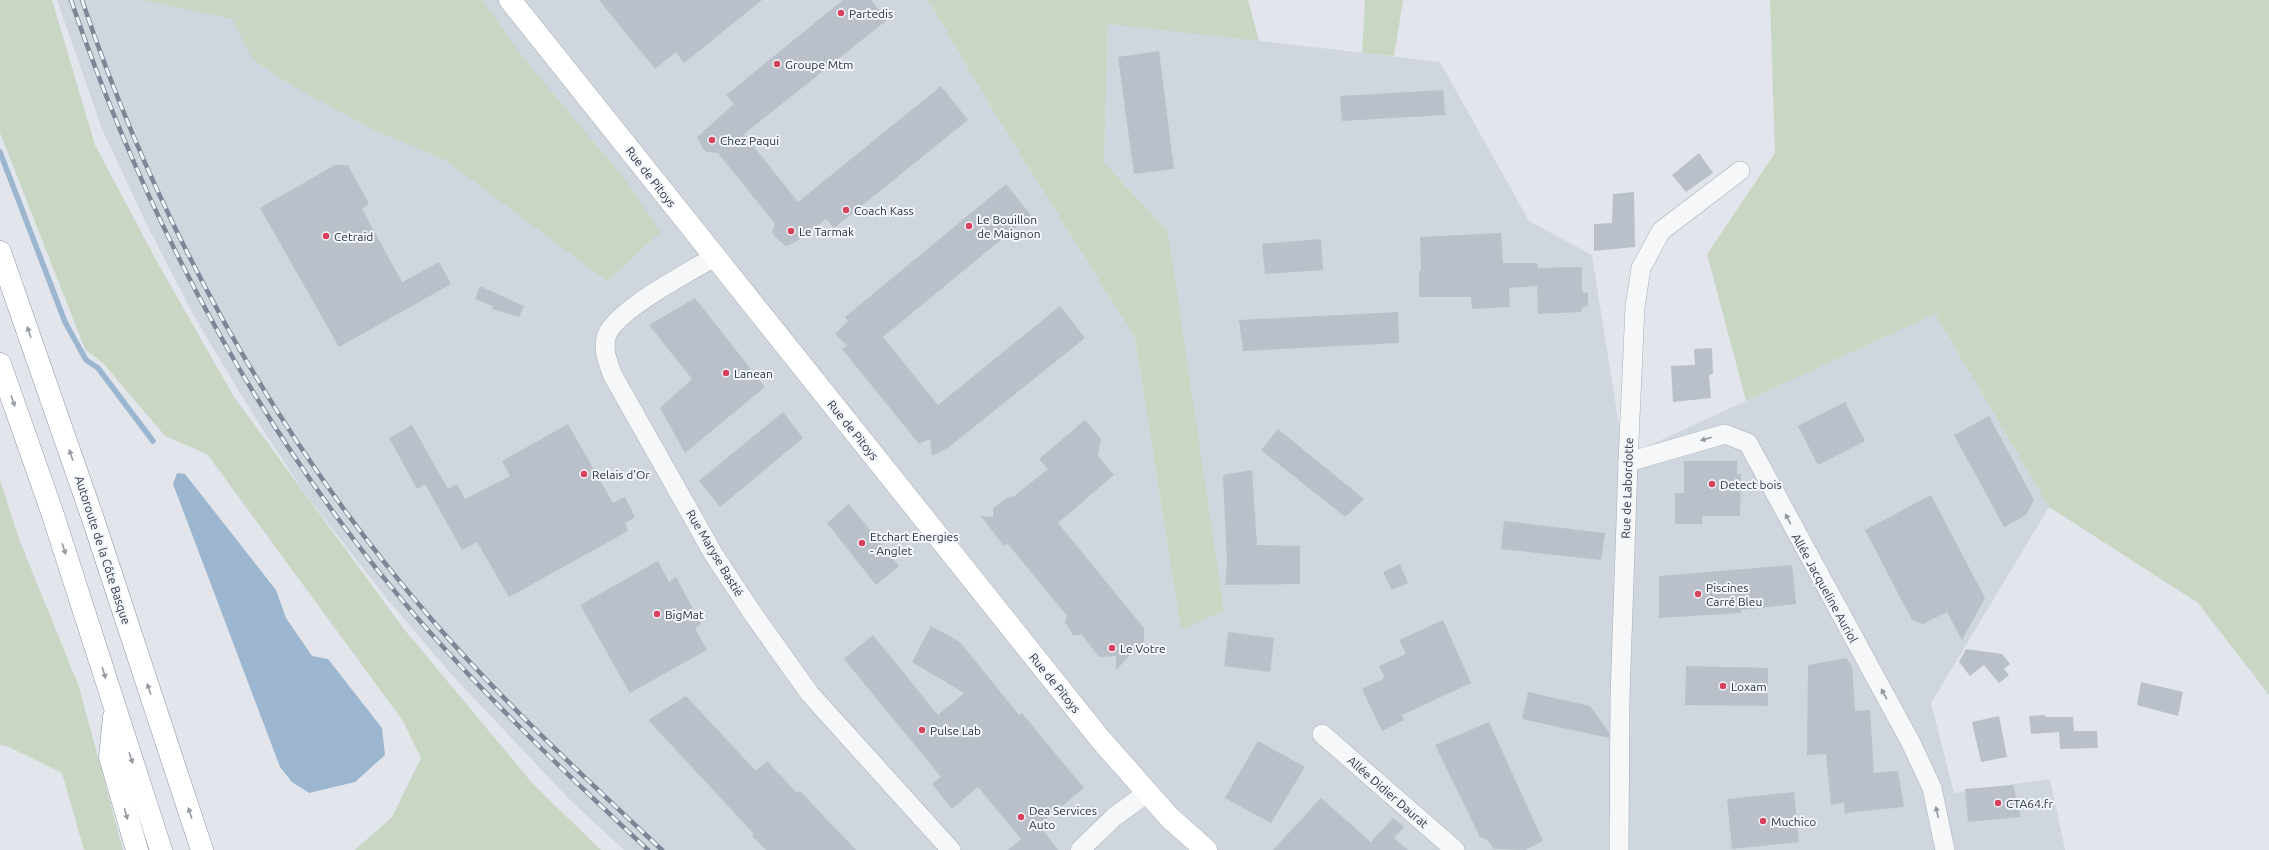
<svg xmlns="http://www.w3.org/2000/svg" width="2269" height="850" font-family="Ubuntu,sans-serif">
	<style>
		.built { fill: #d0d6de }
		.green { fill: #c9d6c3 }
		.water { fill: #9bb6ce }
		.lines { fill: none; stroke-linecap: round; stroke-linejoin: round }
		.stream { stroke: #9bb6ce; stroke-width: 5.5 }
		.building { fill: #b9c0ca }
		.street-casing { stroke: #a7adb7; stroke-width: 20 }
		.secondary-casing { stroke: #a7adb7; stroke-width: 23 }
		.highway-casing { stroke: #8994a3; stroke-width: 23 }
		.street { stroke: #f6f7f9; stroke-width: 19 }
		.secondary { stroke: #fff; stroke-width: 22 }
		.highway { stroke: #fff; stroke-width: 22 }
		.rail-casing { stroke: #7b8696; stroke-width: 4.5 }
		.rail { stroke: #f2f5f9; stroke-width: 3; stroke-dasharray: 9; stroke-linecap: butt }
		.oneway { fill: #949aa2 }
		.oneway2 { fill: #90969f }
		.poi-dot { fill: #d8415d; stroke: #f2f5f9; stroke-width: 1.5 }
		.labels { text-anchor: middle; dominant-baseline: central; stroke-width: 4; stroke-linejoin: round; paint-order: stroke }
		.poi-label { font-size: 12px; fill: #293445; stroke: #f2f5f9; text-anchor: start }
		.street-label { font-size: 12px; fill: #293445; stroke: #f2f5f9 }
	</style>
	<rect width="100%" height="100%" fill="#e2e6ec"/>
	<!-- built -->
	<polygon class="built" points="57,0 928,0 992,109 1135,338 1181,630 1168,232 1104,162 1108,23 1440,62 1529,221 1592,255 1624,457 1935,314 2049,507 1931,703 1954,793 2050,779 2065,850 624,850 570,800 450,673 387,599 306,495 254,416 195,318 147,225 102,129"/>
	<!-- green -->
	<g class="green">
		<polygon points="0,0 52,0 95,145 155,258 234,397 404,629 534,785 601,850 355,850 392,817 421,758 403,721 207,454 165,436 103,363 85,349 0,133"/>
		<polygon points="143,0 482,0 526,61 628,183 661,232 607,281 445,160 374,130 296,88 252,59 232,19"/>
		<polygon points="928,0 1248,0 1259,41 1108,24 1104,162 1168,232 1224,611 1181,630 1135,338 992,109"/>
		<polygon points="1365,0 1403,0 1394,56 1362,53"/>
		<polygon points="1770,0 2269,0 2269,695 2198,603 2049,507 1935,314 1746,401 1707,254 1775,153"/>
		<polygon points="0,480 19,539 79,687 123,850 84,850 62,773 9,747 0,745"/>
	</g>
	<!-- water -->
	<polygon class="water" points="177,473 185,474 276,590 286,618 312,656 328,659 382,728 385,755 355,782 309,793 292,782 280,767 173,484"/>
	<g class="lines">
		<!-- stream -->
		<polyline class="stream" points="0,152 65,322 86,360 98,368 153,441"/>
	</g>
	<!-- building -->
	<g class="building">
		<polygon points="599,0 762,0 684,63 676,52 655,69"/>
		<polygon points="843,0 871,0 887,20 744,134 798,202 941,86 968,120 834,228 826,219 794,243 786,246 774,236 772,232 775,224 718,153 707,152 702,148 697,137 734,104 726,95"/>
		<polygon points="1159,51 1174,169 1134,174 1118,57"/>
		<polygon points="1443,90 1445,115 1342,121 1340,96"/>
		<polygon points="1699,153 1713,173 1686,192 1672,175"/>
		<polygon points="335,165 348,165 369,204 362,209 402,282 439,262 451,284 339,347 260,208"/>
		<polygon points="1006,184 1031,215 883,337 938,405 1060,306 1085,338 949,447 932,456 930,439 919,444 842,349 847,346 835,334 848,321 845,317"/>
		<polygon points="1634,192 1635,247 1594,251 1594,224 1612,223 1613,194"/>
		<polygon points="1501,233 1503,263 1537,263 1538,268 1582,267 1582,292 1588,293 1588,306 1583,307 1581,312 1538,314 1537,286 1509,288 1510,307 1472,309 1471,297 1419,297 1419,271 1421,271 1420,237"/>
		<polygon points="1321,239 1323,270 1265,274 1262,244"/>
		<polygon points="480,286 524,306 519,317 492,309 493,306 475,299"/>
		<polygon points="695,298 765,387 685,453 660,408 692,379 649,325"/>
		<polygon points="1398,312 1399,343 1243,351 1239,320"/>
		<polygon points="1712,348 1713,374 1709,375 1711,398 1673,402 1671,366 1695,365 1694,349"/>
		<polygon points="1845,402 1865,441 1818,465 1798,426"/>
		<polygon points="783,412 803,438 720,507 699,481"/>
		<polygon points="1989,416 2034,500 2026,515 2004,527 1954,435"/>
		<polygon points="1085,420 1101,439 1098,456 1114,475 1058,523 1144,628 1144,641 1116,670 1116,656 1099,657 1082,635 1073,635 1065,622 1067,616 1008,544 1003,545 981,516 993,517 993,508 1007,498 1013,497 1048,469 1039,459"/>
		<polygon points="568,424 613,503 625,497 635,517 625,523 628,531 509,597 477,542 462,550 425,484 417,489 389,438 412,425 448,489 457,484 465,499 510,476 502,461"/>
		<polygon points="1278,429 1364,499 1345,517 1261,450"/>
		<polygon points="1684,461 1737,461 1737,474 1741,474 1740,516 1702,516 1702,524 1675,524 1675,493 1684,493"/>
		<polygon points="1252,470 1257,545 1300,546 1300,584 1225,585 1227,564 1223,475"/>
		<polygon points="1931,495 1985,598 1962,640 1947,612 1923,624 1912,620 1865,530"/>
		<polygon points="849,504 899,566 876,585 827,523"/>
		<polygon points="1504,521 1605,533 1601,560 1501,549"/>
		<polygon points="658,561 669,582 676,577 701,624 695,628 707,650 630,693 580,605"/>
		<polygon points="1400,564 1408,583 1392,590 1383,572"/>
		<polygon points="1792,565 1796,604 1741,610 1741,613 1659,618 1659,576"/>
		<polygon points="1443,620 1471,683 1402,715 1404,720 1382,731 1362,689 1385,678 1379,666 1406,654 1399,640"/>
		<polygon points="931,626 960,642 1019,715 1022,713 1084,788 1039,825 1058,850 1008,850 1021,839 978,787 952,809 932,784 941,777 844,659 873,635 938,715 964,693 912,662"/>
		<polygon points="1228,632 1274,638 1270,672 1224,666"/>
		<polygon points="1966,649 2002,654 2010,664 2004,669 2009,675 1999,683 1984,665 1970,676 1959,662"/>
		<polygon points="1846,658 1852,666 1855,711 1870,710 1874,773 1898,771 1904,807 1845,813 1844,803 1831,805 1826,754 1807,755 1808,665"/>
		<polygon points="1686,666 1768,668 1768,706 1685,705"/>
		<polygon points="2141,682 2183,692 2178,716 2137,705"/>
		<polygon points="1528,692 1590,706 1609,732 1609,738 1522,719"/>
		<polygon points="686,696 756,771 767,761 797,793 800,791 856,850 766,850 752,836 754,834 648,720"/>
		<polygon points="2045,715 2045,717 2073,717 2074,731 2097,731 2098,748 2060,749 2059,732 2031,734 2029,716"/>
		<polygon points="1999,716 2007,757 1981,762 1972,722"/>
		<polygon points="1489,722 1543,841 1525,850 1494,849 1487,840 1480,837 1435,745"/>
		<polygon points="1258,741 1305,767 1271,823 1225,798"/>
		<polygon points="2013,785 2021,817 1968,822 1965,789"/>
		<polygon points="1794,792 1799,842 1732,849 1727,799"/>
		<polygon points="1321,798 1371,842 1393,818 1404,827 1394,838 1408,850 1273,850"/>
	</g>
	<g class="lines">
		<defs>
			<g id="street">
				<path d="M714,257c-24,15 -103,55 -108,81 -3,13 2,24 6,36l102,181 39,59 57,80 141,156"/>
				<polyline points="1628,462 1725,434 1748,443 1911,743 1932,788 1945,850"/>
				<polyline points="1322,734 1455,850"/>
				<polyline points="1080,850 1114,817 1147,793"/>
				<polyline points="1619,850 1620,697 1628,462 1635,307 1641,268 1661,231 1740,171"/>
			</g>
			<polyline id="secondary" points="510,0 1101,740 1170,818 1206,850"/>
			<g id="highway">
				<polyline points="0,252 93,519 202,850"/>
				<polyline points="0,364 52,512 161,850"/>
				<polyline points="114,717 110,757 137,850"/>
			</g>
		</defs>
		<!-- street casing -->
		<use href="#street" class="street-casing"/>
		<!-- secondary casing -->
		<use href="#secondary" class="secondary-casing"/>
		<!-- highway casing -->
		<use href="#highway" class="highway-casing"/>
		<!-- street -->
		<use href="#street" class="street"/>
		<!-- secondary -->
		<use href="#secondary" class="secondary"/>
		<!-- highway -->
		<use href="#highway" class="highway"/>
		<defs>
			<g id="rail">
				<path d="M71,0c78,229 196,447 355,628 70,79 146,151 222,222"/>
				<path d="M82,0c76,226 194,440 351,621 70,81 150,155 229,229"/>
			</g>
		</defs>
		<!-- rail casing -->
		<use href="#rail" class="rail-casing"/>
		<!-- rail -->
		<use href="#rail" class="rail"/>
	</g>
	<!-- one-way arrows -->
	<defs><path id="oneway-solid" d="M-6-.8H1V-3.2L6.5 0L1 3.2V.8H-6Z"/></defs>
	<g class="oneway">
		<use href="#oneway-solid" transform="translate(29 332) rotate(-109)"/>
		<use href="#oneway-solid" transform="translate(13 401) rotate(71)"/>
		<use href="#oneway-solid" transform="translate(71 455) rotate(-109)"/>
		<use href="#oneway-solid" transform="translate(64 549) rotate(72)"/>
		<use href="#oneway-solid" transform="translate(104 673) rotate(72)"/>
		<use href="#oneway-solid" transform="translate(149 689) rotate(-108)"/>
		<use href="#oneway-solid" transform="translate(131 758) rotate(72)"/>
		<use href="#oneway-solid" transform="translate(190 813) rotate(-108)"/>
		<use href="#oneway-solid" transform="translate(126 814) rotate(74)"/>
	</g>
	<g class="oneway2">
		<use href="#oneway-solid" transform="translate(1706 439) rotate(164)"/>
		<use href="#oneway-solid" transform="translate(1788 519) rotate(-118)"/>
		<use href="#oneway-solid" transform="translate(1884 694) rotate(-119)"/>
		<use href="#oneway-solid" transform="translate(1937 812) rotate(-102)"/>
	</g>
	<!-- markers -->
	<g class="poi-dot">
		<circle cx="841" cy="13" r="4"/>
		<circle cx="777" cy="64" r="4"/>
		<circle cx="712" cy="140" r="4"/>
		<circle cx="846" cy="210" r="4"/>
		<circle cx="969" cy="226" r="4"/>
		<circle cx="791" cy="231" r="4"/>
		<circle cx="326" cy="236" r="4"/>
		<circle cx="726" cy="373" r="4"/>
		<circle cx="584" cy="474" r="4"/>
		<circle cx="1712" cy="484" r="4"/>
		<circle cx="862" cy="543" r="4"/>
		<circle cx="1698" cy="594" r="4"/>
		<circle cx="657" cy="614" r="4"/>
		<circle cx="1112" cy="648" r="4"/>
		<circle cx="1723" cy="686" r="4"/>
		<circle cx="922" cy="730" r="4"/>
		<circle cx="1998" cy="803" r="4"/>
		<circle cx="1021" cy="817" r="4"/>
		<circle cx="1763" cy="821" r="4"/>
	</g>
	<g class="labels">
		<!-- poi labels -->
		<g class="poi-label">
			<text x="849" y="13">Partedis</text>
			<text x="785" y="64">Groupe Mtm</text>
			<text x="720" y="140">Chez Paqui</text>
			<text x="854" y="210">Coach Kass</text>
			<text x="977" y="219">Le Bouillon<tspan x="977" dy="14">de Maignon</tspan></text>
			<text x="799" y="231">Le Tarmak</text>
			<text x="334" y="236">Cetraid</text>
			<text x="734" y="373">Lanean</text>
			<text x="592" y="474">Relais d'Or</text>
			<text x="1720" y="484">Detect bois</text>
			<text x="870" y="536">Etchart Energies<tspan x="870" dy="14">- Anglet</tspan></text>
			<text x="1706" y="587">Piscines<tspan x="1706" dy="14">Carré Bleu</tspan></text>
			<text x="665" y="614">BigMat</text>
			<text x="1120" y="648">Le Votre</text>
			<text x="1731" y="686">Loxam</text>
			<text x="930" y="730">Pulse Lab</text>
			<text x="2006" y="803">CTA64.fr</text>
			<text x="1029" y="810">Dea Services<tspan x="1029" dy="14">Auto</tspan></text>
			<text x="1771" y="821">Muchico</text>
		</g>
		<!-- street labels -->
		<g class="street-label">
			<text transform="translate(651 177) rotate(52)">Rue de Pitoys</text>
			<text transform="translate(853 430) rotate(51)">Rue de Pitoys</text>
			<text transform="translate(1627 488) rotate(-88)">Rue de Labordotte</text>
			<text transform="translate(103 550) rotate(72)">Autoroute de la Côte Basque</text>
			<text transform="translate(715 553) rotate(59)">Rue Maryse Bastié</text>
			<text transform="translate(1825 588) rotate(61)">Allée Jacqueline Auriol</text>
			<text transform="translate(1055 683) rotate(51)">Rue de Pitoys</text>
			<text transform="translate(1388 792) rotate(41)">Allée Didier Daurat</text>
		</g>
	</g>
</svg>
